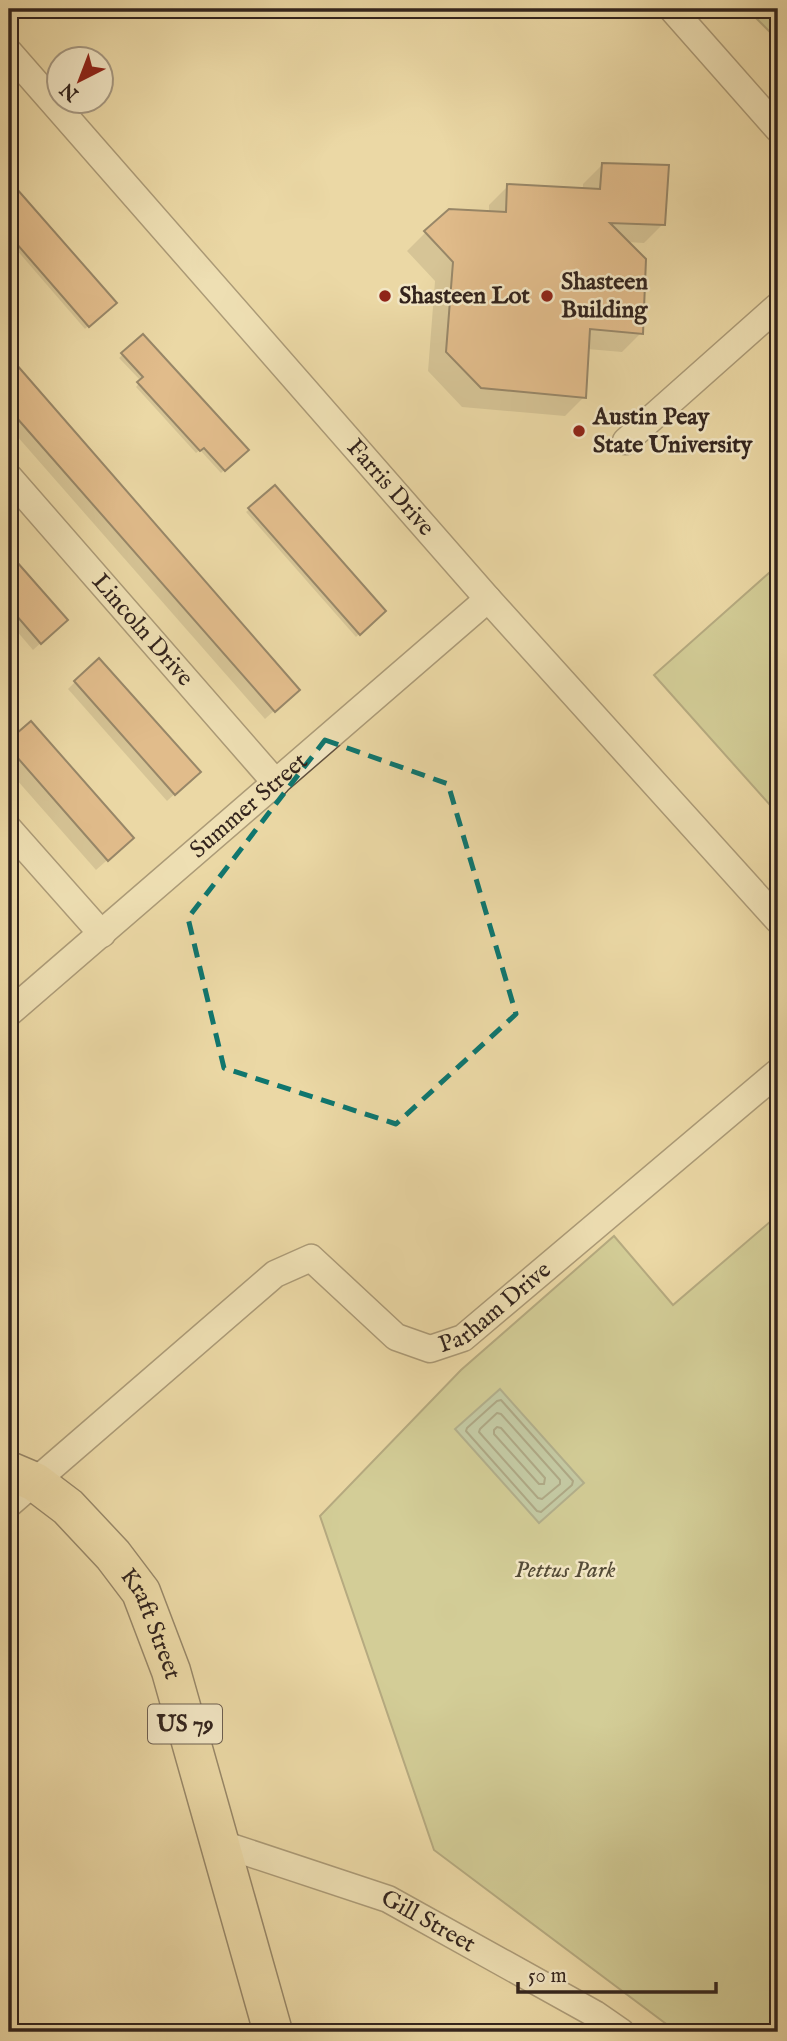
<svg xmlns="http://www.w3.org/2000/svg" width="787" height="2041" font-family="'IM FELL English',serif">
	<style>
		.green { fill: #b7bf86; stroke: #757252; stroke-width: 2 }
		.water { fill: #98baa4; stroke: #707e6e; stroke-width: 2 }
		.shadow { fill: #0003 }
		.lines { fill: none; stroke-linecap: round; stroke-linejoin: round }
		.shore { stroke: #666f60; stroke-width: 2 }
		.building { fill: #d49a6c; stroke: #33241d; stroke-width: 2 }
		.street-casing { stroke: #61513f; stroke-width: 29 }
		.highway-casing { stroke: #33241d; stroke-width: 41 }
		.street { stroke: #f2e6c4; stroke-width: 26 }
		.highway { stroke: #ebd8a5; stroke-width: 38 }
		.marked { fill: none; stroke: #0f766e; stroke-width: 5; stroke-dasharray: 14 9; stroke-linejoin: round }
		.poi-dot { fill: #8f2418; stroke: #f2e6c4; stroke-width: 2.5 }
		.labels { text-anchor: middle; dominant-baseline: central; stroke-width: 5; stroke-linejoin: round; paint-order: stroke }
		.shield { fill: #f2e6c4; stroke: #6c5e4f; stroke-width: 2 }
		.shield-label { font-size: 23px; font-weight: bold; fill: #33241d }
		.poi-label { font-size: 24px; font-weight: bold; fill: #33241d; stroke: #f2e6c4; text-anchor: start }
		.street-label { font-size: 24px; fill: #33241d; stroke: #f2e6c4 }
		.park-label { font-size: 24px; font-style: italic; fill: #544b37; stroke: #f2e6c4 }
	</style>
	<rect width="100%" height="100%" fill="#ebd8a5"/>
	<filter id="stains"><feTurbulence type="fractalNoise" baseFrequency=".00286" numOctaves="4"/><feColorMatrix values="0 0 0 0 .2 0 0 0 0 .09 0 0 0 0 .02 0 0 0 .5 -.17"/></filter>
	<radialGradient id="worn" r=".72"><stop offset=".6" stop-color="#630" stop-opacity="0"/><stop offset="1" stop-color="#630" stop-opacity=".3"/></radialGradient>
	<!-- green -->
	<g class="green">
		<polygon points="747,9 778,9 778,40"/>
		<polygon points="778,565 778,814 654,675"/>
		<polygon points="778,1215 778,2032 677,2032 434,1850 320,1516 461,1370 614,1236 673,1305"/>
	</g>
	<!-- water -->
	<polygon class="water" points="500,1389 584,1483 539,1523 455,1429"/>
	<!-- shadow -->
	<g class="shadow">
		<polygon points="602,165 663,224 644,243 627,242 641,333 622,352 587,349 584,397 565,416 462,407 428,371 435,281 407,251 426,232 489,213 489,205 508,186 583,190 583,184"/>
		<polygon points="9,182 114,303 85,329 9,241"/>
		<polygon points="143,336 246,450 221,473 200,450 196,453 136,387 141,381 119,358"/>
		<polygon points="9,360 297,690 265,719 9,427"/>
		<polygon points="275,487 384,611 356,637 246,512"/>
		<polygon points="9,555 66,620 33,650 9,622"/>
		<polygon points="75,682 191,779 167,801 68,689"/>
		<polygon points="31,723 121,848 96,870 9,771 9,742"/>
	</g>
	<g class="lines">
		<!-- shore -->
		<g class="shore">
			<polygon points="501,1400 573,1481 572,1485 541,1512 537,1511 466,1431 467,1428 497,1401"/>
			<polygon points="497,1413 501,1414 560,1480 560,1484 542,1499 538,1498 479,1432 480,1429"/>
			<polygon points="497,1427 501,1428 545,1478 544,1484 539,1484 494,1434 494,1430"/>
		</g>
	</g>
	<!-- building -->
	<g class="building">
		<polygon points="602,163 669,165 665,225 610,223 646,259 643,334 590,329 586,398 481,388 446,352 453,262 424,231 449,209 506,212 507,184 600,189"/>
		<polygon points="9,180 117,303 89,327 9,235"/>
		<polygon points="143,334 249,450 225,471 204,448 200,451 137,382 143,377 121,353"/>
		<polygon points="9,356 300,690 275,712 9,409"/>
		<polygon points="275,485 386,611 360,635 248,508"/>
		<polygon points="9,553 68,620 41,644 9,607"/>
		<polygon points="99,658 201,772 175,795 74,681"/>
		<polygon points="31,721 134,838 108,861 9,748 9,740"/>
	</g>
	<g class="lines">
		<defs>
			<g id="street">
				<polyline points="672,9 778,129"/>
				<path id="s1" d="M9,52l479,547 290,321"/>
				<polyline points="626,441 778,306"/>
				<path id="s2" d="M9,477l267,306"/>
				<polyline points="9,829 102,934"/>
				<path id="s3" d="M9,1013l479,-414"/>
				<path id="s4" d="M9,1504l266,-230 36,-16 85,79 34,12 33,-11 315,-266"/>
				<path id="s5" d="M219,1843l169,56 207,115 26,18"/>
			</g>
			<g id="highway">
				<path id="s6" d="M9,1471l26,11 33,25 45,48 28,37 30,79 102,361"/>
			</g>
		</defs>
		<!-- street casing -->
		<use href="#street" class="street-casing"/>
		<!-- highway casing -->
		<use href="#highway" class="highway-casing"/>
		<!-- street -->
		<use href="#street" class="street"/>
		<!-- highway -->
		<use href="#highway" class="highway"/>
	</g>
	<!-- marked area -->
	<path d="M0 0H787V2041H0ZM325,740l123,44 68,230 -120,110 -172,-56 -36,-150z" fill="#ebd8a5" fill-opacity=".55" fill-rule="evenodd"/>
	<path class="marked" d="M325,740l123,44 68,230 -120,110 -172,-56 -36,-150z"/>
	<!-- markers -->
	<g class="poi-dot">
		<circle cx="385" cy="296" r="7"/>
		<circle cx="547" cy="296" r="7"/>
		<circle cx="579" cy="431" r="7"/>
	</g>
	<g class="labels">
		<!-- shield labels -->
		<rect class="shield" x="148" y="1704.5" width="74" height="39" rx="5"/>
		<g class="shield-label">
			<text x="185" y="1724">US 79</text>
		</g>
		<!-- poi labels -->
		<g class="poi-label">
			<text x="561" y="282">Shasteen<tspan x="561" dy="28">Building</tspan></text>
			<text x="399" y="296">Shasteen Lot</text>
			<text x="593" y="417">Austin Peay<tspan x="593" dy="28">State University</tspan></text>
		</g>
		<!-- street labels -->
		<g class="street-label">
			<text stroke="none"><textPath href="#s1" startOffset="579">Farris Drive</textPath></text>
			<text stroke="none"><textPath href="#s2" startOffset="203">Lincoln Drive</textPath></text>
			<text stroke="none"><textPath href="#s3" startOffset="317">Summer Street</textPath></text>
			<text stroke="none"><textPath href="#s4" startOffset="621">Parham Drive</textPath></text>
			<text stroke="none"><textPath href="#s6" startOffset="215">Kraft Street</textPath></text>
			<text stroke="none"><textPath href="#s5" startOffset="224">Gill Street</textPath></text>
		</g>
		<!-- park labels -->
		<g class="park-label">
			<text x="565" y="1570">Pettus Park</text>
		</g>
	</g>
	<!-- margin -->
	<rect width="787" height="2041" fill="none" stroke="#ebd8a5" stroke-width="35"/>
	<rect x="10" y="10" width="766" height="2020" fill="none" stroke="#33241d" stroke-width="3.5"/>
	<rect x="18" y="18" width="752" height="2006" fill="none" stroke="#33241d" stroke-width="2"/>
	<!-- north arrow -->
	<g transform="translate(80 80) rotate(222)"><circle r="33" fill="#f2e6c4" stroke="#a69881" stroke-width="2"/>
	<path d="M0-5L12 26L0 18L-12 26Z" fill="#8f2418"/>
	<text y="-10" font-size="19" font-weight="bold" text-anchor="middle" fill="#33241d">N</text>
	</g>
	<!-- scale -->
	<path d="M518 1982v10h198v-10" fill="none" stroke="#33241d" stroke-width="3.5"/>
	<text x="528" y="1982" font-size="21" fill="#33241d" stroke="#f2e6c4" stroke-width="5" paint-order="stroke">50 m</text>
	<rect width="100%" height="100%" filter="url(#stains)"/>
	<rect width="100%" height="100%" fill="url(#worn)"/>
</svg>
